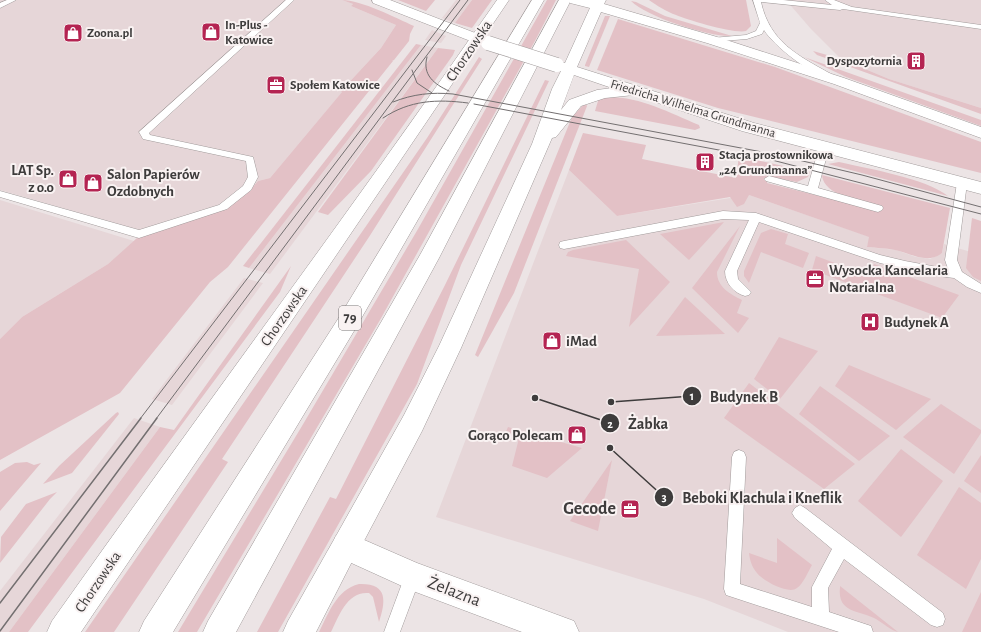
<svg xmlns="http://www.w3.org/2000/svg" width="981" height="632" font-family="'Alegreya Sans',sans-serif">
	<style>
		.built { fill: #e6d6d8 }
		.green { fill: #e3c1c6 }
		.lines { fill: none; stroke-linecap: round; stroke-linejoin: round }
		.service-casing { stroke: #a19b9b; stroke-width: 1 }
		.tertiary-casing { stroke: #a19b9b; stroke-width: 1 }
		.secondary-casing { stroke: #a19b9b; stroke-width: 1 }
		.primary-casing { stroke: #a19b9b; stroke-width: 1 }
		.service { fill: #fff; fill-rule: evenodd }
		.tertiary { fill: #fff; fill-rule: evenodd }
		.secondary { fill: #fff; fill-rule: evenodd }
		.primary { fill: #fff; fill-rule: evenodd }
		.tram-far1 { stroke: #736f70; stroke-width: 1 }
		.tram { stroke: #736f70; stroke-width: 1.5 }
		.secondary-bridge-casing { stroke: #a19b9b; stroke-width: 15; stroke-linecap: butt }
		.secondary-bridge { stroke: #fff; stroke-width: 14 }
		.labels { text-anchor: middle; dominant-baseline: central; stroke-width: 4; stroke-linejoin: round; paint-order: stroke }
		.far-poi-label { font-size: 13px; font-weight: bold; fill: #3e3c3c; stroke: #f9f2f2; text-anchor: start }
		.far-street-label { font-size: 13px; fill: #3e3c3c; stroke: #f9f2f2 }
		.shield { fill: #f9f2f2; stroke: #767373; stroke-width: 1 }
		.shield-label { font-size: 14px; font-weight: bold; fill: #3e3c3c }
		.street-label { font-size: 15px; fill: #3e3c3c; stroke: #f9f2f2 }
		.poi-label { font-size: 15px; font-weight: bold; fill: #3e3c3c; stroke: #f9f2f2; text-anchor: start }
		.near-poi-label { font-size: 18px; font-weight: bold; fill: #3e3c3c; stroke: #f9f2f2; text-anchor: end }
		.near-street-label { font-size: 18px; fill: #3e3c3c; stroke: #f9f2f2 }
		.leader { fill: none; stroke: #3e3c3c; stroke-width: 1.5 }
		.callout-dot { fill: #3e3c3c; stroke: #f9f2f2; stroke-width: 1.5 }
		.mark-label { font-size: 12px; text-anchor: middle; font-weight: bold; fill: #fff }
		.callout-label { font-size: 16px; text-anchor: middle; font-weight: bold; fill: #3e3c3c; stroke: #f9f2f2; stroke-width: 4; stroke-linejoin: round; paint-order: stroke }
	</style>
	<rect width="100%" height="100%" fill="#ece4e5"/>
	<!-- built -->
	<g class="built">
		<polygon points="0,0 342,0 353,4 351,6 396,25 381,48 341,91 343,91 270,178 258,181 251,189 220,206 142,231 0,190"/>
		<polygon points="456,0 472,0 455,23 442,18"/>
		<polygon points="786,0 981,0 981,108 889,79 841,59 811,29"/>
		<polygon points="432,30 446,36 441,43 425,40"/>
		<polygon points="421,45 438,48 270,274 249,268"/>
		<polygon points="569,170 617,216 749,195 870,237 867,247 896,250 916,257 930,259 942,253 944,244 981,255 981,632 788,632 704,599 436,517"/>
		<polygon points="0,200 134,241 108,264 22,317 0,339"/>
		<polygon points="244,278 263,283 172,405 152,399"/>
		<polygon points="134,418 160,427 9,632 0,632 0,591"/>
	</g>
	<!-- green -->
	<g class="green">
		<path d="M342,0c19,0 54,18 72,26l-4,8 -1,7 -15,19 -2,1h1l-165,206 -18,15 -90,111 -120,67v-121l22,-22 86,-53 29,-26 88,-29 26,-20 7,-8 12,-3 72,-86 -1,-1 40,-43 15,-23 -45,-19 2,-2z"/>
		<polygon points="398,0 435,0 426,11"/>
		<polygon points="472,0 492,0 472,28 455,23"/>
		<polygon points="547,0 556,0 536,39 380,320 197,632 178,632 302,426 418,229"/>
		<path d="M649,0h97l5,26 -5,5c-12,3 -58,-11 -70,-16 -9,-3 -20,-10 -27,-15z"/>
		<path d="M631,1l5,1 29,14 67,20c-23,1 -85,-19 -101,-35z"/>
		<polygon points="605,16 610,16 589,67 585,66 585,65"/>
		<polygon points="618,19 775,67 981,142 981,173 718,108 597,70"/>
		<polygon points="416,44 421,45 249,268 243,266"/>
		<polygon points="438,48 455,50 453,55 371,171 328,215 318,212"/>
		<polygon points="813,51 841,59 889,79 981,108 981,114 817,55"/>
		<polygon points="479,57 482,59 369,237 222,459 228,462 114,632 85,632 427,138"/>
		<polygon points="804,57 981,120 981,126 846,77"/>
		<polygon points="545,80 549,81 461,265 417,384 278,632 257,632 330,497 336,499 445,285"/>
		<path d="M609,97c32,0 61,16 90,28l1,3 -5,2 -100,-19 3,-10 -2,-2z"/>
		<polygon points="585,103 587,106 514,293 478,357 475,355 572,117"/>
		<path d="M583,133l63,12 -4,14 94,19 3,-22 71,16 -2,5 -11,5 -28,-5 -2,6 113,28 1,-5c-17,-4 -58,-10 -59,-31l128,33 -8,45c-15,12 -31,0 -47,-3 -10,-2 -19,-2 -28,-3l2,-10 -120,-42 -5,9 -7,3 -7,-10 -113,19 -48,-46z"/>
		<path d="M839,162c30,7 86,16 109,34l-120,-32z"/>
		<polygon points="972,218 981,221 981,281 973,277 966,268"/>
		<polygon points="724,222 689,260 660,234"/>
		<path d="M740,226l-23,46c0,15 13,22 25,28l-5,13 12,5 -11,15 -46,-45z"/>
		<polygon points="771,229 788,234 785,244 809,253 803,268 761,252 749,283 744,276 744,271 761,233"/>
		<polygon points="626,240 670,282 629,327 639,269 566,256 568,252 573,250"/>
		<polygon points="816,256 870,276 874,264 959,295 942,318 812,270"/>
		<polygon points="291,266 280,292 28,632 9,632 160,427 174,430"/>
		<polygon points="685,297 725,334 656,336"/>
		<polygon points="779,337 818,351 780,399 754,379"/>
		<polygon points="849,365 931,399 896,430 835,386"/>
		<polygon points="749,383 855,464 824,489 724,418"/>
		<polygon points="820,386 890,436 859,461 799,414"/>
		<polygon points="941,404 981,430 981,433 954,474 903,437"/>
		<polygon points="116,413 118,412 119,414 72,473 43,484 59,466"/>
		<polygon points="508,427 582,448 547,478 512,466 519,438 505,434"/>
		<polygon points="901,449 943,481 901,537 858,501"/>
		<polygon points="981,455 981,493 964,481"/>
		<polygon points="612,460 598,531 570,521"/>
		<polygon points="27,462 34,465 41,463 0,511 0,472 15,463"/>
		<polygon points="959,487 981,503 981,559 966,589 917,555"/>
		<polygon points="57,492 50,499 0,563 1,537 26,504"/>
		<path d="M777,538l35,27c-4,7 -9,19 -15,23 -8,7 -34,-7 -40,-15 -5,-6 -7,-12 -8,-20l28,10z"/>
		<path d="M359,584c29,-1 27,17 20,38l-6,-25 -4,-4c-22,-2 -30,23 -38,39h-12c10,-19 17,-42 40,-48z"/>
		<path d="M840,587v-1l58,46c-8,-2 -15,-9 -22,-13 -16,-9 -39,-5 -36,-32z"/>
		<polygon points="981,592 981,632 962,632"/>
	</g>
	<g class="lines">
		<defs>
			<g id="service">
				<polygon points="7,0 16,0 0,8 0,3"/>
				<polygon points="286,0 294,0 149,133 150,135 253,157 258,177 251,190 227,209 139,238 0,197 0,191 139,230 219,205 243,186 248,177 246,161 143,139 139,132"/>
				<path d="M753,0h30l49,5 -7,-5h9l18,7 129,18v4l-138,-20 -3,1 -79,-8c9,40 36,53 70,72l1,2 -1,2h-3c-18,-4 -54,-32 -64,-48l-2,4 -15,5 -38,3v-4h3l34,-3 10,-4 4,-8z"/>
				<polygon points="824,145 829,148 818,188 882,206 883,208 882,210 878,212 766,181 764,179 769,176 808,186 819,148"/>
				<path d="M962,180l5,3 -10,77 5,12 19,12v9l-14,-6 -13,-9 -23,-3 -51,-12 -121,-41 -22,49 1,8 13,13 -2,3 -4,1c-11,-3 -20,-13 -20,-25l24,-51 -26,-1 -159,30 -4,-1 -1,-3 1,-3 4,-1 159,-30 33,2 124,42 25,6 43,8 -3,-9 12,-77z"/>
				<polygon points="739,450 744,452 746,457 740,584 812,607 812,587 832,549 795,518 792,513 795,508 800,505 805,508 943,613 945,619 943,625 937,627 931,625 844,559 828,588 829,612 871,626 873,632 839,632 726,595 724,589 732,457 734,452"/>
				<polygon points="413,568 419,570 421,576 400,632 384,632 407,570"/>
			</g>
			<g id="tertiary">
				<polygon points="372,0 390,0 483,36 485,39 483,42 478,43 473,42 373,3"/>
				<polygon points="346,532 417,563 574,621 579,632 522,632 413,591 336,556 332,546 336,536"/>
			</g>
			<g id="secondary">
				<path d="M497,0h12l-428,632h-34l5,-11c147,-208 300,-412 445,-621z"/>
				<path d="M569,0h37l-2,4 113,33 127,41 137,49v11l-147,-54 -127,-41 -106,-31 -24,55 177,56 227,59v12l-239,-63 -108,-36 -29,3 -24,8 -25,31 -4,1 -91,210 -39,83 -66,125 -10,4 -10,-4 -4,-10 4,-10 68,-121 35,-69 93,-202 20,-55 9,-18 -9,-3 -2,-3 2,-3 5,-1 8,2 25,-55 -20,-5zM574,75l38,13 -15,2 -28,10 -8,10z"/>
			</g>
			<g id="primary">
				<polygon points="532,0 544,0 354,331 173,632 139,632 144,621 338,319"/>
				<polygon points="559,0 571,0 439,258 236,632 203,632 208,621 420,255"/>
				<polygon points="346,532 356,536 360,546 316,632 283,632 288,621 336,536"/>
			</g>
		</defs>
		<!-- service casing -->
		<use href="#service" class="service-casing"/>
		<!-- tertiary casing -->
		<use href="#tertiary" class="tertiary-casing"/>
		<!-- secondary casing -->
		<use href="#secondary" class="secondary-casing"/>
		<!-- primary casing -->
		<use href="#primary" class="primary-casing"/>
		<!-- service -->
		<use href="#service" class="service"/>
		<!-- tertiary -->
		<use href="#tertiary" class="tertiary"/>
		<!-- secondary -->
		<use href="#secondary" class="secondary"/>
		<!-- primary -->
		<use href="#primary" class="primary"/>
		<!-- tram-far1 -->
		<g class="tram-far1">
			<path d="M427,57c-5,18 7,27 22,34"/>
			<polyline points="412,70 417,83 432,93"/>
			<path d="M393,102c20,-8 39,-10 60,-8l320,60 89,21 119,32"/>
			<polyline points="474,104 772,160 981,214"/>
			<path d="M383,118c27,-18 54,-19 85,-15"/>
			<polyline points="140,419 460,0"/>
			<polyline points="156,419 468,0"/>
		</g>
		<!-- tram -->
		<g class="tram">
			<polyline points="0,603 141,418"/>
			<polyline points="0,631 157,418"/>
		</g>
		<defs>
			<polyline id="secondary-bridge" points="488,43 557,65"/>
		</defs>
		<!-- secondary-bridge casing -->
		<use href="#secondary-bridge" class="secondary-bridge-casing"/>
		<!-- secondary-bridge -->
		<use href="#secondary-bridge" class="secondary-bridge"/>
	</g>
	<!-- icons -->
	<defs>
		<symbol id="shop-square" viewBox="-11 -11 22 22"><rect x="-9" y="-9" width="18" height="18" rx="4" fill="#b42452" stroke="#f9f2f2"/><path d="M-5-2.5h2.3a2.7 3.5 0 0 1 5.4 0H5L5.5 6h-11ZM-1.5-2.5h3a1.5 2.3 0 0 0-3 0Z" fill="#fff"/></symbol>
		<symbol id="building-square" viewBox="-11 -11 22 22"><rect x="-9" y="-9" width="18" height="18" rx="4" fill="#b42452" stroke="#f9f2f2"/><path d="M-4-6H4V6H1V3H-1V6H-4ZM-2.5-4.3h1.7v1.8h-1.7ZM.8-4.3h1.7v1.8H.8ZM-2.5-1h1.7V.8h-1.7ZM.8-1h1.7V.8H.8Z" fill="#fff"/></symbol>
		<symbol id="office-square" viewBox="-11 -11 22 22"><rect x="-9" y="-9" width="18" height="18" rx="4" fill="#b42452" stroke="#f9f2f2"/><path d="M-6-3h4V-5.5h4V-3h4V5H-6ZM-1-4.5V-3h2v-1.5ZM-6 0V1H6V0Z" fill="#fff"/></symbol>
		<symbol id="hospital-square" viewBox="-11 -11 22 22"><rect x="-9" y="-9" width="18" height="18" rx="4" fill="#b42452" stroke="#f9f2f2"/><path d="M-5-5h3v3.5h4V-5h3V5h-3V1.5h-4V5h-3Z" fill="#fff"/></symbol>
	</defs>
	<g fill-rule="evenodd">
		<use href="#shop-square" x="200" y="21" width="22" height="22"/>
		<use href="#shop-square" x="62" y="22" width="22" height="22"/>
		<use href="#building-square" x="905" y="50" width="22" height="22"/>
		<use href="#office-square" x="265" y="74" width="22" height="22"/>
		<use href="#building-square" x="694" y="151" width="22" height="22"/>
		<use href="#shop-square" x="57" y="168" width="22" height="22"/>
		<use href="#shop-square" x="82" y="172" width="22" height="22"/>
		<use href="#office-square" x="804" y="268" width="22" height="22"/>
		<use href="#hospital-square" x="859" y="311" width="22" height="22"/>
		<use href="#shop-square" x="541" y="330" width="22" height="22"/>
		<use href="#shop-square" x="566" y="424" width="22" height="22"/>
		<use href="#office-square" x="619" y="498" width="22" height="22"/>
	</g>
	<g class="labels">
		<!-- far-poi labels -->
		<g class="far-poi-label">
			<text x="225" y="25">In-Plus -<tspan x="225" dy="15">Katowice</tspan></text>
			<text x="87" y="33">Zoona.pl</text>
			<text x="902" y="61" text-anchor="end">Dyspozytornia</text>
			<text x="290" y="85">Społem Katowice</text>
			<text x="719" y="155">Stacja prostownikowa<tspan x="719" dy="15">„24 Grundmanna”</tspan></text>
		</g>
		<!-- far-street labels -->
		<g class="far-street-label">
			<text transform="translate(693 109) rotate(17)">Friedricha Wilhelma Grundmanna</text>
		</g>
		<!-- shield labels -->
		<rect class="shield" x="339" y="306" width="22" height="24" rx="3"/>
		<g class="shield-label">
			<text x="350" y="318">79</text>
		</g>
		<!-- street labels -->
		<g class="street-label">
			<text transform="translate(469 51) rotate(-56)">Chorzowska</text>
			<text transform="translate(284 316) rotate(-55)">Chorzowska</text>
			<text transform="translate(98 582) rotate(-56)">Chorzowska</text>
		</g>
		<!-- poi labels -->
		<g class="poi-label">
			<text x="54" y="170" text-anchor="end">LAT Sp.<tspan x="54" dy="17">z o.o</tspan></text>
			<text x="107" y="174">Salon Papierów<tspan x="107" dy="17">Ozdobnych</tspan></text>
			<text x="829" y="270">Wysocka Kancelaria<tspan x="829" dy="17">Notarialna</tspan></text>
			<text x="884" y="322">Budynek A</text>
			<text x="566" y="341">iMad</text>
			<text x="563" y="435" text-anchor="end">Gorąco Polecam</text>
		</g>
		<!-- near-poi labels -->
		<g class="near-poi-label">
			<text x="616" y="509">Gecode</text>
		</g>
		<!-- near-street labels -->
		<g class="near-street-label">
			<text transform="translate(454 592) rotate(21)">Żelazna</text>
		</g>
	</g>
	<!-- callouts -->
	<path class="leader" d="M611 402L692 396M535 398L610 423M610 448L664 497"/>
	<g class="callout-dot">
		<circle cx="611" cy="402" r="4"/>
		<circle cx="535" cy="398" r="4"/>
		<circle cx="610" cy="448" r="4"/>
		<circle cx="692" cy="396" r="10"/>
		<circle cx="610" cy="423" r="10"/>
		<circle cx="664" cy="497" r="10"/>
	</g>
	<g class="mark-label">
		<text x="692" y="400">1</text>
		<text x="610" y="428">2</text>
		<text x="664" y="501">3</text>
	</g>
	<g class="callout-label">
		<text x="744" y="402">Budynek B</text>
		<text x="648" y="429">Żabka</text>
		<text x="762" y="503">Beboki Klachula i Kneflik</text>
	</g>
</svg>
